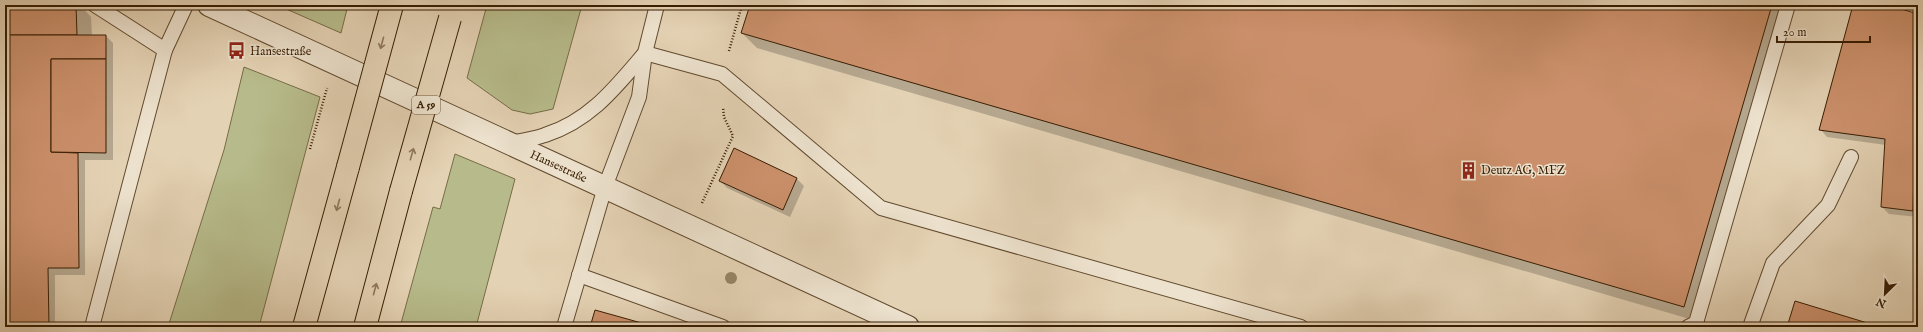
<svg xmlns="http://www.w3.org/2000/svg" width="1923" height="332" font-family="'IM FELL English',serif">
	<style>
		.green { fill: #b7bb8b; stroke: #776c46 }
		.shadow { fill: #0003 }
		.building { fill: #cb906b; stroke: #371d02 }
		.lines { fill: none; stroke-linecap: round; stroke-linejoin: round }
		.service-casing { stroke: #624a2e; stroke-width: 16 }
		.minor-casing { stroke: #624a2e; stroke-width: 24 }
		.motorway-casing { stroke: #371d02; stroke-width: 24 }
		.path { stroke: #371d02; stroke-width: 2.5; stroke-dasharray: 1 2; stroke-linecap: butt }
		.service { stroke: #ede2ce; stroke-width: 14 }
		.minor { stroke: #ede2ce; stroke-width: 22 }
		.motorway { stroke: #e4d2b4; stroke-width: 22 }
		.motorway-bridge-casing { stroke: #371d02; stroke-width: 24; stroke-linecap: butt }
		.motorway-bridge { stroke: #e4d2b4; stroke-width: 22 }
		.tree { fill: #968465 }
		.oneway { stroke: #8e785b }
		.labels { text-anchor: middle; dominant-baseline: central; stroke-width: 3; stroke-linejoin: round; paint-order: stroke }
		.shield { fill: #ede2ce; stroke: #6e583f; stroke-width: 1 }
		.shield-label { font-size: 11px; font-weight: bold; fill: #371d02 }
		.poi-label { font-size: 12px; fill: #371d02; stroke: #ede2ce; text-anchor: start }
		.street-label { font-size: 12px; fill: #371d02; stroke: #ede2ce }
	</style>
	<rect width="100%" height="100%" fill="#e4d2b4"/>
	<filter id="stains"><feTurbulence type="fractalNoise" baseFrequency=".005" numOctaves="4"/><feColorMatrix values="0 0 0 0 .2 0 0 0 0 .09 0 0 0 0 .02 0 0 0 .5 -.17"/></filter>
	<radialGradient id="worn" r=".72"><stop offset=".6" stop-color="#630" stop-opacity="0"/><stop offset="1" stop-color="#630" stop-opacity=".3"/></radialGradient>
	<!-- green -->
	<g class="green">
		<polygon points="277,5 348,5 341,33"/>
		<polygon points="487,5 582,5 553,109 530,114 512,110 467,78"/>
		<polygon points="244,67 320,97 259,327 168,327 224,150"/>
		<polygon points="455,154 515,179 476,327 400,327 433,207 440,209"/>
	</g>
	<!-- shadow -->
	<g class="shadow">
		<polygon points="5,5 80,5 91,17 92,36 106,36 113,43 113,160 85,160 85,275 55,275 55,327 5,327"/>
		<polygon points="751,5 1792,5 1700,322 757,48 742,33"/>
		<polygon points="1854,5 1884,5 1918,15 1918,217 1889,214 1882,207 1886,145 1827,137 1820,129"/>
		<polygon points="734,150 797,179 804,186 790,217 727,188 720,181"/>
	</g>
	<!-- building -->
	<g class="building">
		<polygon points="5,5 76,5 77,35 5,35"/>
		<polygon points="750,5 1772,5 1684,307 741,33"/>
		<polygon points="1853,5 1888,5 1918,14 1913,211 1881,207 1885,139 1819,130"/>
		<polygon points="5,35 106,35 106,59 51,59 51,152 78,153 79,268 48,268 49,327 5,327"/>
		<polygon points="51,59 106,59 106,153 51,152"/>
		<polygon points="734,148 797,178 783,210 719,181"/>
		<polygon points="1795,301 1874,325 1873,327 1787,327"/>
		<polygon points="595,310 656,327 590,327"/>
	</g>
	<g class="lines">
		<defs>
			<g id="service">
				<polyline points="95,5 165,50"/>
				<path d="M510,143c11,-2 24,-4 35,-8 45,-14 71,-48 100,-82l77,21 159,134 420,119"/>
				<polyline points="579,275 723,327"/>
				<polyline points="92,327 165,50 186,5"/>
				<polyline points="564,327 605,187 639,97 645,53 657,5"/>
				<polyline points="1688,327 1696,323 1788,5"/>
				<polyline points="1750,327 1773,263 1828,205 1851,157"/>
			</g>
			<g id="minor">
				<path id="s1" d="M209,5l699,322"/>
			</g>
			<g id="motorway">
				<polyline points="304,327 348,167"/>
				<polyline points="365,327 401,191"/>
			</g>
		</defs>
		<!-- service casing -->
		<use href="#service" class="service-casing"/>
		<!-- minor casing -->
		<use href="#minor" class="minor-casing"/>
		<!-- motorway casing -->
		<use href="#motorway" class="motorway-casing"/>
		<!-- path -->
		<g class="path">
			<polyline points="729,51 742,5"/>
			<polyline points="310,149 327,88"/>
			<polyline points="702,203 733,136 724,117 723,107"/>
		</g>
		<!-- service -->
		<use href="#service" class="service"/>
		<!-- minor -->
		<use href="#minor" class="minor"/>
		<!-- motorway -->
		<use href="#motorway" class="motorway"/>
		<defs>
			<g id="motorway-bridge">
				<polyline points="348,167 392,5"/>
				<polyline points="401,191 450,18"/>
			</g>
		</defs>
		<!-- motorway-bridge casing -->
		<use href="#motorway-bridge" class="motorway-bridge-casing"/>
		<!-- motorway-bridge -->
		<use href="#motorway-bridge" class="motorway-bridge"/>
	</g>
	<!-- trees -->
	<circle class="tree" cx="731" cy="278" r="6"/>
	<!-- one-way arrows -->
	<defs><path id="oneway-shaft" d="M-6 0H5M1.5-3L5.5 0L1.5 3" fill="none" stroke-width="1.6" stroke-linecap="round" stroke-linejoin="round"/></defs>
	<g class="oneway">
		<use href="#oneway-shaft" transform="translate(382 43) rotate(105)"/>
		<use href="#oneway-shaft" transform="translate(412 154) rotate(-74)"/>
		<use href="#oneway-shaft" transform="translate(338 205) rotate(105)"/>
		<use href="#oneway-shaft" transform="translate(375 289) rotate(-75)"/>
	</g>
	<!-- icons -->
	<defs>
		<symbol id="bus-bare" viewBox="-9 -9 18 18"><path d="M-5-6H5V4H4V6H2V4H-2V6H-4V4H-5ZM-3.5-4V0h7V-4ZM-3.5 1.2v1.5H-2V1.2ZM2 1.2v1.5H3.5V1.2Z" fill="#8f2418" stroke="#ede2ce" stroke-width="2.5" paint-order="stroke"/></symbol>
		<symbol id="building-bare" viewBox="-9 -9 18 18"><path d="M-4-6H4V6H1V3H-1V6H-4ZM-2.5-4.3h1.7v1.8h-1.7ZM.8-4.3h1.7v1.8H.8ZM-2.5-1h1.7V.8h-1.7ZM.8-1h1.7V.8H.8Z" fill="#8f2418" stroke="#ede2ce" stroke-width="2.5" paint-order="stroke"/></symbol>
	</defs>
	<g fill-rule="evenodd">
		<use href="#bus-bare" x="224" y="38" width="25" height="25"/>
		<use href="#building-bare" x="1456" y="158" width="25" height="25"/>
	</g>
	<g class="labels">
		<!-- shield labels -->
		<rect class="shield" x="412" y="96" width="28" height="18" rx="3"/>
		<g class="shield-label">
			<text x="426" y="105">A 59</text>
		</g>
		<!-- poi labels -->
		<g class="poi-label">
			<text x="250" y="51">Hansestraße</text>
			<text x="1481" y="170">Deutz AG, MFZ</text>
		</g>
		<!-- street labels -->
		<g class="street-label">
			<text stroke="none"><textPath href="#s1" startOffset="385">Hansestraße</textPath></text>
		</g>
	</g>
	<!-- margin -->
	<rect width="1923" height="332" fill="none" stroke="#e4d2b4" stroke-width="20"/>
	<rect x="6" y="6" width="1911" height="320" fill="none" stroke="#371d02" stroke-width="2"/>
	<rect x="10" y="10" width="1903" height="312" fill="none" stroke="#371d02"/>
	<!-- north arrow -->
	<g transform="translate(1885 294) rotate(204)" stroke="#ede2ce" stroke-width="3" paint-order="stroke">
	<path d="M0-3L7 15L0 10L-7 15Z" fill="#371d02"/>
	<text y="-6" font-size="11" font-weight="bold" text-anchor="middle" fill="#371d02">N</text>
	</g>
	<!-- scale -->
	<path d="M1777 36v6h93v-6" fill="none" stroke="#371d02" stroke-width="2"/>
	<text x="1783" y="36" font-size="12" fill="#371d02" stroke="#ede2ce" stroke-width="3" paint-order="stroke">20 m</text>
	<rect width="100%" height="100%" filter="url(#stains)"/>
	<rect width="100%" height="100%" fill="url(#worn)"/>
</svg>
